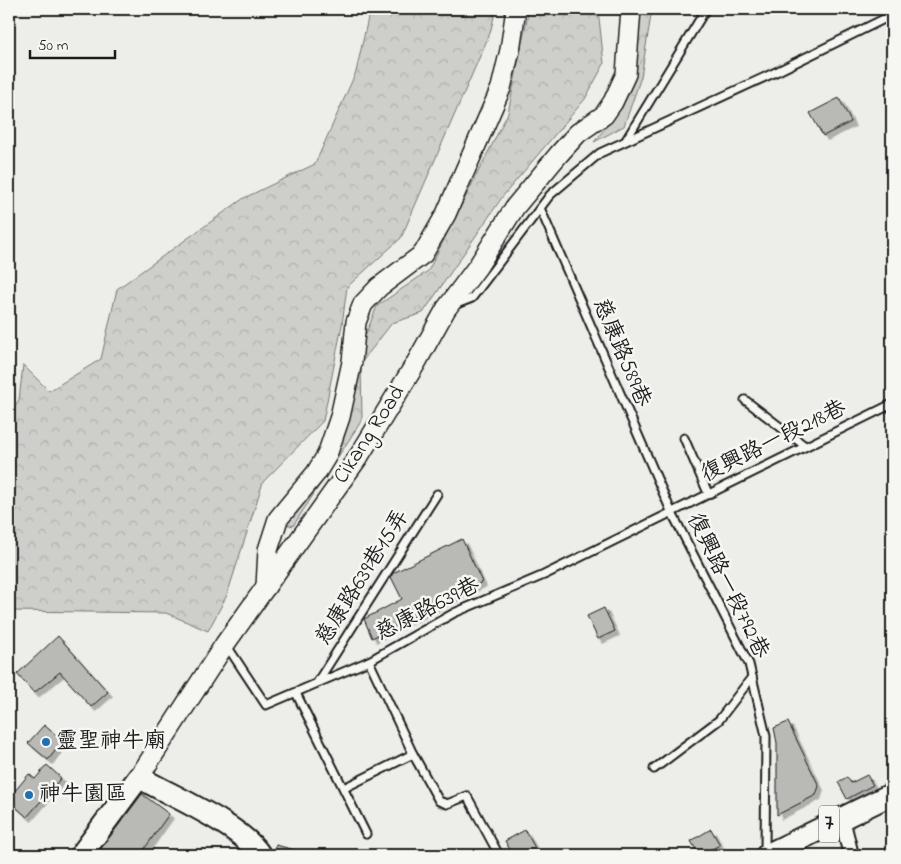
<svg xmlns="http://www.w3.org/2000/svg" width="901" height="864" font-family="'Indie Flower','LXGW WenKai TC',sans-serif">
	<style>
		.forest { fill: url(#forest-crowns); stroke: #757574 }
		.building { fill: #b9b9b6; stroke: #1c1c1c; filter: url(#shadow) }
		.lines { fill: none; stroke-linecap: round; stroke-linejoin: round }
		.lane-casing { stroke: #1c1c1c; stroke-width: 11 }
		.street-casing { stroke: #1c1c1c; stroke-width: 18 }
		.secondary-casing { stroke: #1c1c1c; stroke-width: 22 }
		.primary-casing { stroke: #1c1c1c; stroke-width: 25 }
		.lane { stroke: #f6f6f2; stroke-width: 7 }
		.street { stroke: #f6f6f2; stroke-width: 14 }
		.secondary { stroke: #f6f6f2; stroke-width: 19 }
		.primary { stroke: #f6f6f2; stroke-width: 21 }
		.poi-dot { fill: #1f6fb2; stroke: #f6f6f2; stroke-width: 2 }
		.labels { text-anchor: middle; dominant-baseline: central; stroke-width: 5; stroke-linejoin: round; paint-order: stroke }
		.shield { fill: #f6f6f2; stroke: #5d5d5c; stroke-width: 1 }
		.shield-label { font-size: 21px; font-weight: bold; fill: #1c1c1c }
		.street-label { font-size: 22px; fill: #1c1c1c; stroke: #f6f6f2 }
		.poi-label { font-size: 22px; fill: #1c1c1c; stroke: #f6f6f2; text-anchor: start }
	</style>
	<defs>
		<pattern id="forest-crowns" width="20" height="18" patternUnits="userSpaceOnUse" patternTransform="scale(1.25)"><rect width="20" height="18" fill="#cececb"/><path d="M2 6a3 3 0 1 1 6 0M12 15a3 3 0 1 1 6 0" fill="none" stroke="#b0b0ae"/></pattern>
		<filter id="shadow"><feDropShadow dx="4.5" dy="4.5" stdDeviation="0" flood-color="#0004"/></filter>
	</defs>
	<rect width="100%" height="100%" fill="#edede9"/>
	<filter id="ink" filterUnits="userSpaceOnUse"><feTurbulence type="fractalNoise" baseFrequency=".02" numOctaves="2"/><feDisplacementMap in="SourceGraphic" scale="10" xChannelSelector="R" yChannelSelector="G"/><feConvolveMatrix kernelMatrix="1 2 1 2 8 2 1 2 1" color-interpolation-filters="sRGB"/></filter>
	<g filter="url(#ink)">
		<!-- forest -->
		<g class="forest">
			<polygon points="370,9 496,9 490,33 401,238 347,287 342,325 323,421 263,482 227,595 208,631 166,613 9,611 9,414 19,400 23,365 49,391 101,359 117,289 244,198 315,164 356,72"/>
			<polygon points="529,9 598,9 604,64 585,99 503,196 423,313 392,323 361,363 362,420 293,526 285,524 323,470 354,364 377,306 428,271 508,113"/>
			<polygon points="634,9 652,9 641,77 624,126 594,142 615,116 636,47"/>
		</g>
		<!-- building -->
		<g class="building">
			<polygon points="839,98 851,122 823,136 810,113"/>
			<polygon points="462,539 482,582 372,638 364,619 402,599 391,577 393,573"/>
			<polygon points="604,608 615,631 598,639 587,616"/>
			<polygon points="58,636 108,692 91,707 60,672 34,693 17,674"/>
			<polygon points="788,722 819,786 816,795 777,815 777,743 774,728"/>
			<polygon points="44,725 63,741 48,760 28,743"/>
			<polygon points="47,765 61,778 27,817 9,801 9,798 29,774 35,779"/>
			<polygon points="867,775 873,785 847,799 838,782 847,777 851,783"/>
			<polygon points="142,794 169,814 140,855 96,855"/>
			<polygon points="711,829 720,845 699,855 691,841"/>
			<polygon points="525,830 539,855 513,855 505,841"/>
			<polygon points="276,845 302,852 302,855 277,855 272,853"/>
		</g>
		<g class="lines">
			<defs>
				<g id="lane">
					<polyline points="626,140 706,9"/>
					<polyline points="540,208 671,511 749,664 766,736 765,852"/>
					<polyline points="454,305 472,298 550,195 600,153 778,71 892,15"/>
					<polyline points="745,400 805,446"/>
					<polyline points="684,438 708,493"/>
					<polyline points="227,646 266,705 369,661 454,613 544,575 892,404"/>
					<polyline points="369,661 413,754 439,801 447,804 467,796 499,855"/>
					<polyline points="318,681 437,494"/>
					<polyline points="296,693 366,834"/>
					<polyline points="654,769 719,720 752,677"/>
					<polyline points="344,788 413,754"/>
				</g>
				<polyline id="street" points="842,819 851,855"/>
				<g id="secondary">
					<polyline points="266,587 268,550 278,519 316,473 327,455 340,417 352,362 356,322 363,304 379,287 423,254 446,214 501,88 510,50 516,9"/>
					<polyline points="139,777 225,644 359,456 416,363 446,309 478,266 515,207 559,154 578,133 604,115 613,102 626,74 631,9"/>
				</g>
				<g id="primary">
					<path d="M81,855l58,-78c32,19 102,48 121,78"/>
					<polyline points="767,855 892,794"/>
				</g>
			</defs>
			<!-- lane casing -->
			<use href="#lane" class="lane-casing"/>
			<!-- street casing -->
			<use href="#street" class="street-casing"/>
			<!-- secondary casing -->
			<use href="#secondary" class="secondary-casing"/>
			<!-- primary casing -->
			<use href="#primary" class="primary-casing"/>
			<!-- lane -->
			<use href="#lane" class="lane"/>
			<!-- street -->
			<use href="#street" class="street"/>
			<!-- secondary -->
			<use href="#secondary" class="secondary"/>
			<!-- primary -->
			<use href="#primary" class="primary"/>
		</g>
	</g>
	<!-- markers -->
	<g class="poi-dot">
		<circle cx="46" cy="742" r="5"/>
		<circle cx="29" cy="795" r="5"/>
	</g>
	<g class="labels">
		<!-- shield labels -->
		<rect class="shield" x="819" y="805.5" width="20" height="37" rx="4"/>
		<g class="shield-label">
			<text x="829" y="824">7</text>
		</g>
		<!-- street labels -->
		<g class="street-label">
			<text transform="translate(621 353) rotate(67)">慈康路589巷</text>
			<text transform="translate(370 435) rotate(-57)">Cikang Road</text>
			<text transform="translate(774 442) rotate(-26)">復興路一段218巷</text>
			<text transform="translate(363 578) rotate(-58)">慈康路639巷15弄</text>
			<text transform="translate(727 586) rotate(64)">復興路一段792巷</text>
			<text transform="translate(428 610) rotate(-27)">慈康路639巷</text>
		</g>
		<!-- poi labels -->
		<g class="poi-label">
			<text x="56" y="742">靈聖神牛廟</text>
			<text x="39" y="795">神牛園區</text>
		</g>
	</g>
	<!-- margin -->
	<rect width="901" height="864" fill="none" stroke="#f6f6f2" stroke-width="30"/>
	<rect x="15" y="15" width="871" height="834" fill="none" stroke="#1c1c1c" stroke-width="2" filter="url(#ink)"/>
	<!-- scale -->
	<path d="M30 50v8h85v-8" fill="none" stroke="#1c1c1c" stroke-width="2.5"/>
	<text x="38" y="50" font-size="15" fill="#1c1c1c" stroke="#f6f6f2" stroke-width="4" paint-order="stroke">50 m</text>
</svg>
